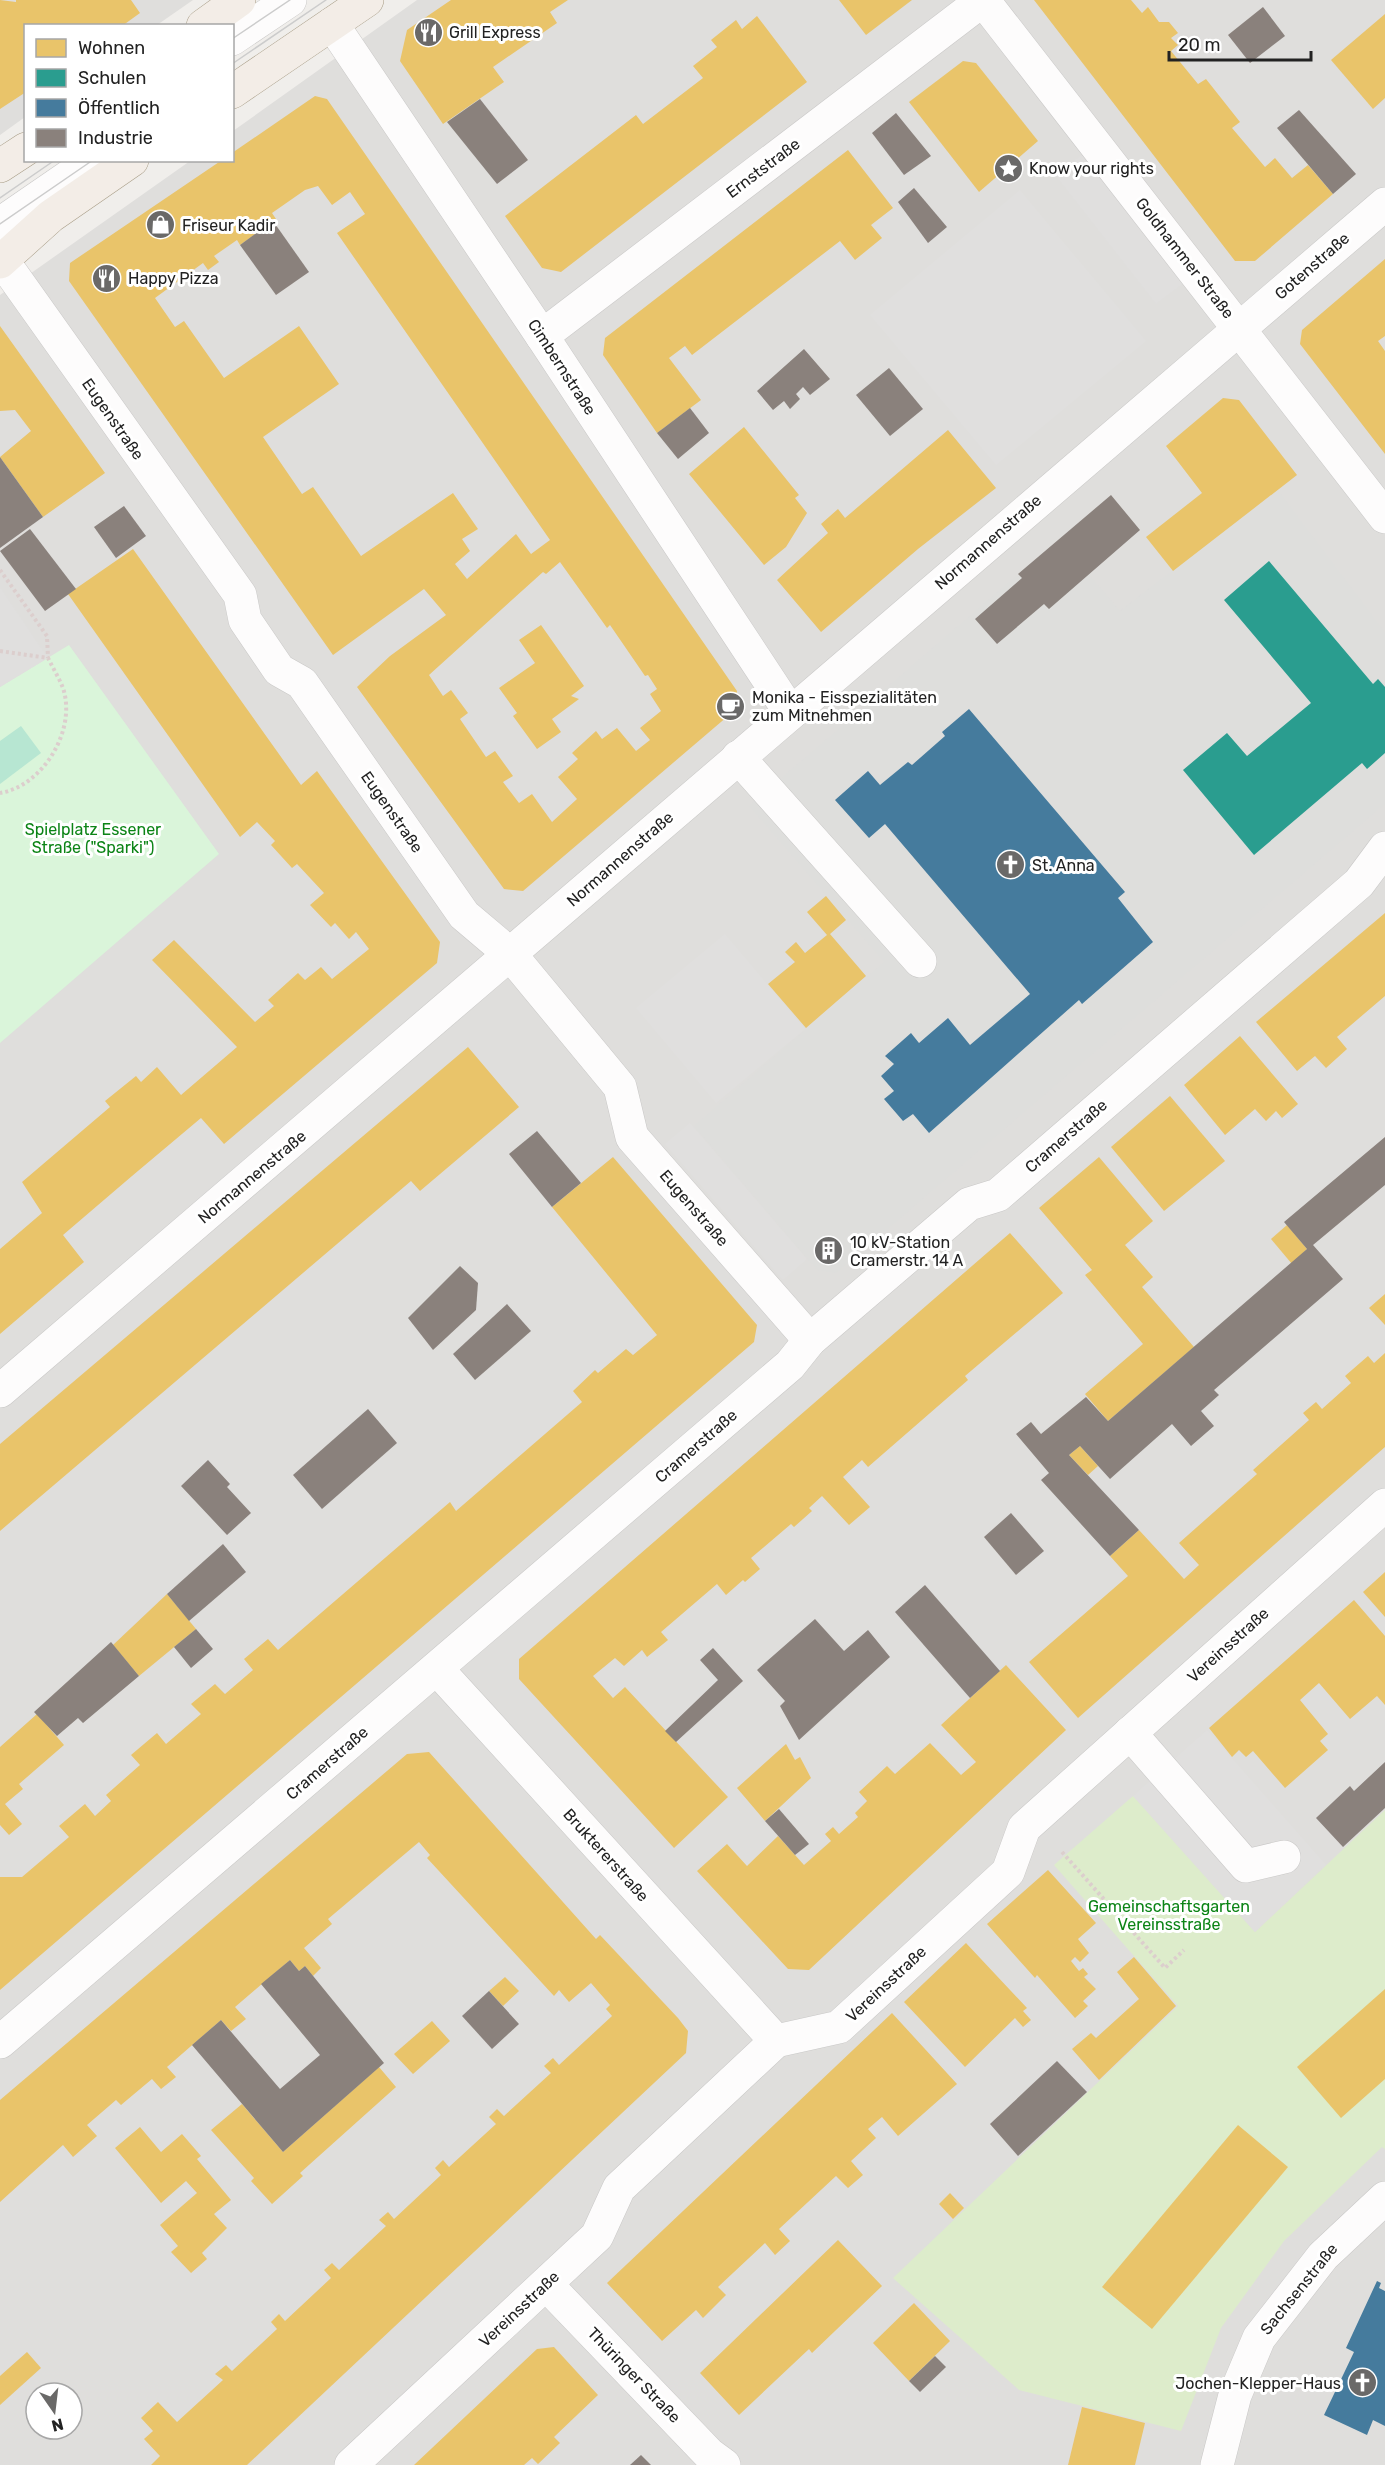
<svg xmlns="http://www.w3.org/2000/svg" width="1385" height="2465" font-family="Rubik,sans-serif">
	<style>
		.residential { fill: #dfdedc; fill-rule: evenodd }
		.religious { fill: #dededc }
		.grass { fill: #ddeccb }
		.park { fill: #daf5da }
		.pitch { fill: #b7e6d2 }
		.parking { fill: #e0dfde }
		.homes { fill: #e9c46a; fill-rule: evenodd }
		.schools { fill: #2a9d8f }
		.public { fill: #457b9d }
		.industry { fill: #8a817c }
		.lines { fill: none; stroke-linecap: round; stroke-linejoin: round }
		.minor-casing { stroke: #c9c8c7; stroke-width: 34 }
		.major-casing { stroke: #a79c86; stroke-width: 34 }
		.path { stroke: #dccecd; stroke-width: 4; stroke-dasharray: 3 3; stroke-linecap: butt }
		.minor { stroke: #fdfcfc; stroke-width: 33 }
		.major { stroke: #f3ede7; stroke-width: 33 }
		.tram { stroke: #ccc; stroke-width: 1.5 }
		.labels { text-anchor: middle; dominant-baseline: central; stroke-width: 6; stroke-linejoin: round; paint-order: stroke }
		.poi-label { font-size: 16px; fill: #222; stroke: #fff; text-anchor: start }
		.street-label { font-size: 16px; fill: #222; stroke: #fff }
		.park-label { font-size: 16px; fill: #0c8416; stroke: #fff }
	</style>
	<rect width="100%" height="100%" fill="#f0eeeb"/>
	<!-- residential -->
	<g class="residential">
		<polygon points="0,0 193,0 157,25 26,26 25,117 0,135"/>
		<path d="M417,0h968v2465h-1385v-2170l190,-134 42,-1 1,-29zM36,2393h36v36h-36z"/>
	</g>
	<!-- religious -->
	<polygon class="religious" points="1277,489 1385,632 1385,804 836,1273 817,1270 694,1126 884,962 749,806 1059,539 1120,611"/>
	<!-- grass -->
	<polygon class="grass" points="1133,1796 1255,1932 1385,1810 1385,2149 1382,2147 1284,2241 1221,2328 1181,2431 1019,2390 893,2278 1178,2006 1054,1865"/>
	<!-- park -->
	<polygon class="park" points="69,645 219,854 0,1043 0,687"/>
	<!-- pitch -->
	<polygon class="pitch" points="21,726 41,753 0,784 0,741"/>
	<!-- parking -->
	<g class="parking">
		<polygon points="1096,144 1197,273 1156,304 1055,175"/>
		<polygon points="1020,190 1146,341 996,465 870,315"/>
		<polygon points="0,587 48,658 0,687"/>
		<polygon points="725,934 805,1029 716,1103 636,1008"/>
		<polygon points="690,1123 807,1259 783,1280 665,1144"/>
		<polygon points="1207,1730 1326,1865 1255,1932 1133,1796"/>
	</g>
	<!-- homes -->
	<g class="homes">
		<polygon points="0,0 16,2 16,0 131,0 140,13 122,26 26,26 26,92 0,109"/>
		<polygon points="451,0 568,0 550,12 557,23 493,67 504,82 443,124 400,61 407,30"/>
		<polygon points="839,0 912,0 866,35"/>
		<polygon points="1034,0 1131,0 1142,13 1148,7 1159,22 1169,22 1178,33 1171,38 1178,45 1171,51 1198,84 1206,79 1240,122 1232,128 1265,167 1275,158 1292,178 1308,165 1333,194 1255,261 1235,261"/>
		<polygon points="1385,14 1385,98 1373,109 1331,60"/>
		<polygon points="757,16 807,82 561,272 542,268 505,216 636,115 643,124 703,78 693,66 717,47 711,40 736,20 742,29"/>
		<polygon points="963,61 976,63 1038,141 979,192 909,102"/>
		<path d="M315,96l12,3 410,592 -2,19 -212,181 -19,-2 -147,-202 33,-31 56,-41 -22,-26 -91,66 -264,-374 1,-18 152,-103h10v-7zM318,186l14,19 18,-13 15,22 -28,19 213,307 -19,14 -15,-20 -49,45 -12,-15 15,-13 -8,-12 16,-10 -25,-36 -92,63 -48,-69 -11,7 -39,-57 76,-53 -40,-58 -75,52 -40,-57 -9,6 -20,-29 48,-35 5,7 11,-8 -5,-6 23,-16 3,5 36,-26 -4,-6 33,-23zM560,562l47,66 3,-3 35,51 3,-1 9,14 -7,5 11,17 -21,17 10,12 -14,11 -19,-23 -15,11 -6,-8 -24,22 6,6 -20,18 19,22 -25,23 -20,-28 -13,9 -16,-21 10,-6 -18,-25 -9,6 -26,-38 8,-6 -17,-23 -8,6 -14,-21 114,-103 3,2z"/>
		<polygon points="848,150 893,208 871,225 882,238 855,260 840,241 692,355 685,346 669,358 701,400 657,433 603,355 605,338"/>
		<polygon points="1385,259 1385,336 1378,341 1385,351 1385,454 1300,344 1302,330"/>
		<polygon points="0,326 105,473 43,517 0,457 31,431 15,410 0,411"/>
		<polygon points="1223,398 1239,400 1297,475 1173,571 1146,537 1202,493 1166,446"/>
		<polygon points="744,427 799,495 795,498 807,513 786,547 764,565 689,474"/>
		<polygon points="948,430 996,488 918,549 821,632 777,580 828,533 821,524 838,509 845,518"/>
		<polygon points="133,549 301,785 317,771 440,942 437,963 224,1144 201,1118 132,1176 63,1235 84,1262 0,1334 0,1249 42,1213 22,1182 110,1107 105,1101 136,1076 141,1082 157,1067 181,1095 237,1047 152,960 174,940 255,1022 274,1006 268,1000 298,973 305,980 321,967 332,979 369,949 356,932 349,939 335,923 331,927 310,905 324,893 297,864 292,868 271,845 275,841 257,822 240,837 68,594"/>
		<polygon points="541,625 584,686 571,696 579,699 552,719 561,732 537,749 513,716 517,713 499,688 535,663 519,640"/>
		<polygon points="826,896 846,920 830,934 866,976 806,1028 768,984 795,962 785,952 796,942 805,953 827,935 807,912"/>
		<polygon points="1385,913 1385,996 1337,1037 1347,1049 1326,1068 1315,1056 1297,1071 1256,1022"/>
		<polygon points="1240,1036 1298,1104 1282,1118 1276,1111 1266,1121 1255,1109 1225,1135 1184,1085"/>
		<polygon points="468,1047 519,1107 420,1191 411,1181 0,1531 0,1444"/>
		<polygon points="1170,1096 1225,1161 1164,1211 1111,1147"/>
		<polygon points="613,1157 757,1325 754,1342 0,1990 0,1877 22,1877 69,1837 59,1826 85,1804 95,1816 111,1801 106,1795 140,1765 131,1755 157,1733 166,1744 201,1714 191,1704 215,1684 225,1694 253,1670 244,1659 268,1639 278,1650 450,1502 456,1511 582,1402 573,1391 595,1370 598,1373 626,1349 633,1355 657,1335 552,1207"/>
		<polygon points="1099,1157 1153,1221 1125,1245 1153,1277 1142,1287 1194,1347 1108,1421 1085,1394 1143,1344 1085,1275 1092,1270 1039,1208"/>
		<polygon points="1287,1225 1307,1249 1292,1264 1271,1239"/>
		<polygon points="1010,1233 1063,1293 965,1376 968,1380 868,1467 862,1460 843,1477 870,1507 849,1525 822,1496 809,1508 812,1511 794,1527 791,1524 751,1558 760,1569 745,1582 743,1580 726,1595 717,1584 661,1632 668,1640 647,1657 642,1650 624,1666 615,1658 593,1676 613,1698 625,1687 728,1797 674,1848 519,1679 519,1659"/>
		<polygon points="1385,1294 1385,1325 1369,1308"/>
		<polygon points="1385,1353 1385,1447 1078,1718 1029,1662 1128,1576 1110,1556 1139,1530 1184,1579 1199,1565 1179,1543 1257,1474 1253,1470 1309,1420 1303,1413 1316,1402 1322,1409 1351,1383 1345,1376 1368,1356 1374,1363"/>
		<polygon points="1080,1446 1098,1466 1088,1475 1069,1455"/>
		<polygon points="1385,1572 1385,1617 1363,1592"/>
		<polygon points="167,1594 196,1629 139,1676 113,1645"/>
		<polygon points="1354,1600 1385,1636 1385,1705 1377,1696 1350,1719 1319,1683 1300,1700 1328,1734 1320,1741 1328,1750 1285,1788 1253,1751 1246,1757 1239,1750 1232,1757 1209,1728"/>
		<polygon points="1006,1665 1066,1730 809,1970 788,1969 697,1871 727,1844 747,1866 778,1836 804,1865 831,1841 825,1834 833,1827 839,1834 858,1817 855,1813 867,1801 859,1792 887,1766 895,1774 930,1743 961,1775 976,1762 941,1725"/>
		<polygon points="37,1714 64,1745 19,1784 23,1789 5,1804 22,1824 9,1835 0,1825 0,1747"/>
		<polygon points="786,1744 795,1760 800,1757 811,1778 765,1821 737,1788"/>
		<polygon points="429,1752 596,1939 600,1935 678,2018 688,2031 686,2053 247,2465 151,2465 160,2456 144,2439 153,2431 141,2418 158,2402 177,2422 223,2380 215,2374 226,2365 232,2371 277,2329 271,2322 279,2314 285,2321 331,2278 324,2270 332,2263 339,2270 386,2226 379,2220 388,2212 394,2219 441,2175 435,2168 443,2160 449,2167 496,2124 489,2117 497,2109 504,2116 551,2073 544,2066 553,2058 559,2065 612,2016 606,2009 610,2005 591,1983 569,2002 559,1990 554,1996 427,1858 430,1855 419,1842 328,1919 332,1924 304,1948 321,1968 313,1976 305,1966 299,1971 290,1960 235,2007 246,2019 231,2031 221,2020 167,2067 176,2077 161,2089 152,2079 121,2105 116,2100 87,2125 97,2136 73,2157 63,2145 0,2202 0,2100 407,1754"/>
		<polygon points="1048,1870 1096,1923 1078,1939 1089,1953 1080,1962 1075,1957 1071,1961 1079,1971 1083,1968 1088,1974 1084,1977 1096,1989 1083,2001 1088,2006 1075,2018 1037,1975 1035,1978 987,1924"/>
		<polygon points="966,1943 1027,2008 1023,2011 1031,2020 1023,2027 1015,2018 965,2067 904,2002"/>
		<polygon points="1134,1957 1176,2006 1099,2080 1072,2049 1091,2033 1096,2038 1139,1999 1117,1972"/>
		<polygon points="505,1977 519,1991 503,2006 489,1991"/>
		<polygon points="1385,1989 1385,2079 1341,2118 1297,2067"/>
		<polygon points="892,2013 957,2084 898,2136 882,2117 876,2122 868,2129 876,2138 851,2161 863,2175 848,2188 836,2176 779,2229 790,2241 775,2255 765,2243 718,2287 726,2295 703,2318 696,2310 662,2341 607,2283"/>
		<polygon points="432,2021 450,2041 413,2074 394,2054"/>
		<polygon points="379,2067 396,2087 300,2173 303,2176 272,2204 251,2181 254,2178 211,2130 242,2104 283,2152"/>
		<polygon points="1238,2125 1288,2167 1152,2329 1102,2287"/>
		<polygon points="140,2127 161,2152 182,2134 201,2156 197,2159 231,2200 214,2214 227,2228 202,2253 207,2259 191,2273 171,2252 178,2246 160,2225 197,2193 186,2181 161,2203 115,2148"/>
		<polygon points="950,2193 964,2208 953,2219 939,2204"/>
		<polygon points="838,2240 882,2286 812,2353 809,2349 739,2415 700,2373"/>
		<polygon points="914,2303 950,2341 909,2381 873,2343"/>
		<polygon points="554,2347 598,2395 554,2437 560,2443 538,2464 532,2458 524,2465 414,2465 537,2349"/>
		<polygon points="27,2352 41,2368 0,2405 0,2376"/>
		<polygon points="1082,2407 1145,2423 1135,2465 1068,2465"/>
	</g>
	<!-- schools -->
	<polygon class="schools" points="1269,561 1373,684 1378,679 1385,687 1385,753 1367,769 1362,763 1254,855 1183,770 1227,733 1247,756 1311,703 1224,600"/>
	<!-- public -->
	<g class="public">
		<polygon points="969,709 1125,892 1118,898 1153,942 1082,1004 1079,1000 929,1133 913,1114 903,1121 884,1099 894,1091 881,1076 894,1064 885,1056 911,1033 919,1043 948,1018 970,1045 1030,994 885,824 869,838 835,800 868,771 880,785 908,762 912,765 945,736 942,732"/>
		<polygon points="818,1245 839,1246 839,1256 818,1255"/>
		<polygon points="1377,2281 1381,2283 1379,2288 1385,2291 1385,2426 1373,2420 1367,2435 1324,2415 1354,2352 1346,2348"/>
	</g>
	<!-- industry -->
	<g class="industry">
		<polygon points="1263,7 1285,36 1250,63 1228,35"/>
		<polygon points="480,99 528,160 497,184 447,122"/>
		<polygon points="1299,110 1356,174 1333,194 1277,128"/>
		<polygon points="896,113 931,156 904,175 872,133"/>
		<polygon points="914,188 947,227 928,243 898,202"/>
		<polygon points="273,221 309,272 276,295 240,245"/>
		<polygon points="804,349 830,379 810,395 803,387 796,394 800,399 790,409 784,401 773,410 757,391"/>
		<polygon points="889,368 923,409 890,436 856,395"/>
		<polygon points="690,408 709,433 678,459 657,433"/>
		<polygon points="0,457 43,517 0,548"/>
		<polygon points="1111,495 1140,530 1049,609 1044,604 997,644 975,619 1022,578 1018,574"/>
		<polygon points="124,506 146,536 116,558 94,527"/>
		<polygon points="30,529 76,589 45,611 0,551"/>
		<polygon points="537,1131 581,1183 552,1207 509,1154"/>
		<polygon points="1385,1137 1385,1185 1313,1245 1343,1279 1214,1390 1219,1395 1201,1411 1214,1426 1191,1446 1172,1424 1110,1479 1080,1446 1069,1455 1139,1530 1110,1556 1041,1480 1049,1473 1016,1434 1031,1422 1041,1434 1086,1397 1108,1421 1307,1249 1284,1222"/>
		<polygon points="460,1266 478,1283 476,1310 433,1350 408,1318"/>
		<polygon points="507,1304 531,1331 475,1380 453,1354"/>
		<polygon points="368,1409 397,1443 322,1509 293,1475"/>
		<polygon points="208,1460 230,1484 227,1487 251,1513 227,1535 181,1486"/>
		<polygon points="1011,1513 1044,1551 1016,1575 984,1537"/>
		<polygon points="223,1544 246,1572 189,1621 167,1594"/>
		<polygon points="925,1585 1000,1671 970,1698 895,1612"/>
		<polygon points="815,1619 844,1651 868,1630 890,1657 799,1740 780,1706 785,1701 757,1670"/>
		<polygon points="196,1629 213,1649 191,1668 174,1647"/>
		<polygon points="111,1642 139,1676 83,1723 78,1718 57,1736 34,1712"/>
		<polygon points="713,1648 743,1681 676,1742 665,1731 718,1680 700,1660"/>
		<polygon points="1385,1762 1385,1808 1343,1847 1316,1818 1350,1786 1354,1791"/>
		<polygon points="779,1809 809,1844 795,1855 765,1821"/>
		<polygon points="290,1960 299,1971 305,1966 384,2063 283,2152 192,2045 221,2020 280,2089 320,2055 261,1984"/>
		<polygon points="489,1991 519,2024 492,2049 462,2016"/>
		<polygon points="1057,2061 1087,2092 1018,2156 990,2124"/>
		<polygon points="935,2356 946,2367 920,2392 909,2381"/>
		<polygon points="641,2455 651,2465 630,2465"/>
	</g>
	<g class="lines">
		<defs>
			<g id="minor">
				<polyline points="983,0 1385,517"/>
				<polyline points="332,24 542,336 790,712"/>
				<polyline points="232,39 290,0"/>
				<polyline points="0,224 93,160"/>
				<polyline points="2,260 240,595 245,620 279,670 302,683 464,915 510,954 620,1087 632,1137 810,1340"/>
				<polyline points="542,336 983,0"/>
				<polyline points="738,757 920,961"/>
				<polyline points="0,1391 1385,204"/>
				<polyline points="437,1669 776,2041"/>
				<polyline points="1130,1733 1246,1866 1284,1857"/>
				<polyline points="0,2042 790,1365 810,1340 969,1204 998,1195 1359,883 1385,848"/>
				<polyline points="546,2284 709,2454 724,2465"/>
				<polyline points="351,2465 597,2236 619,2188 776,2041 839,2027 1008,1872 1024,1828 1385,1505"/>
				<polyline points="1217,2465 1235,2395 1259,2338 1323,2256 1385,2198"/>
			</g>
			<g id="major">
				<polyline points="203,26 239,0"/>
				<polyline points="232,92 367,0"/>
				<polyline points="0,166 26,149"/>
				<polyline points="0,262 51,216 132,160"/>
			</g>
		</defs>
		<!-- minor casing -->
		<use href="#minor" class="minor-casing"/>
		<!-- major casing -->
		<use href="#major" class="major-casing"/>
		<!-- path -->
		<g class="path">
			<polyline points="0,570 47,636 48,658"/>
			<path d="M0,651l48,7c5,10 11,20 15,30 14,42 -20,98 -63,105"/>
			<polyline points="1062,1852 1165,1968 1184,1950"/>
		</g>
		<!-- minor -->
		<use href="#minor" class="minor"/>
		<!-- major -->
		<use href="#major" class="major"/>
		<!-- tram -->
		<g class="tram">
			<polyline points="232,39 290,0"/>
			<polyline points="232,64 326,0"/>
			<polyline points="0,198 55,160"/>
			<polyline points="0,224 93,160"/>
		</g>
	</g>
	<!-- icons -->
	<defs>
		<symbol id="restaurant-disc" viewBox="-11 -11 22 22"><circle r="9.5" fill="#6a6968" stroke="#fff"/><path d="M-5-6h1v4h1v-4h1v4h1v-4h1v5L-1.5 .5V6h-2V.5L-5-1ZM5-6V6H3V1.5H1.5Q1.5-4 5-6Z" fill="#fff"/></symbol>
		<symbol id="sight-disc" viewBox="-11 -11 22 22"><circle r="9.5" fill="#6a6968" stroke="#fff"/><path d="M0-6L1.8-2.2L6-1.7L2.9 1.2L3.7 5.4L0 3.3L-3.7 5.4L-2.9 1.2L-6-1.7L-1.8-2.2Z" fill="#fff"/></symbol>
		<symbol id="shop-disc" viewBox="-11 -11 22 22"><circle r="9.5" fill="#6a6968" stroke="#fff"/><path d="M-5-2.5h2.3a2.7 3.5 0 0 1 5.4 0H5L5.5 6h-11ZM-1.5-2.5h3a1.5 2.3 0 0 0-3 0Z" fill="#fff"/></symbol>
		<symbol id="cafe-disc" viewBox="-11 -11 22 22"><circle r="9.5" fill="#6a6968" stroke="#fff"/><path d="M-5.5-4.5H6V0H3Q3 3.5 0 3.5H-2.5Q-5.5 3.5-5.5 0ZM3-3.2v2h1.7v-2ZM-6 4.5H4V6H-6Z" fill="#fff"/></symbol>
		<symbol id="church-disc" viewBox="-11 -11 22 22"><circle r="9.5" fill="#6a6968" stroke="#fff"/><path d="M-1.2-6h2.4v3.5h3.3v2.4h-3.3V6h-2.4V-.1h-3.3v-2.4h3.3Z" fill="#fff"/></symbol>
		<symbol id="building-disc" viewBox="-11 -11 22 22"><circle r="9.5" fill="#6a6968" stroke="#fff"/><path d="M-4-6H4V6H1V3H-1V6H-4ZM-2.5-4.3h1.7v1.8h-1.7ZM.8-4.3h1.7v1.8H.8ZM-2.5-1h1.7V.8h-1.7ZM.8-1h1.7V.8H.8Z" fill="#fff"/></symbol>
	</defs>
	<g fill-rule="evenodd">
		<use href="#restaurant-disc" x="412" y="16" width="33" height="33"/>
		<use href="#sight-disc" x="992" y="152" width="33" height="33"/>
		<use href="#shop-disc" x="144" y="208" width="33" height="33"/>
		<use href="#restaurant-disc" x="90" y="262" width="33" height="33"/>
		<use href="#cafe-disc" x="714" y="690" width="33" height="33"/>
		<use href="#church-disc" x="994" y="848" width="33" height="33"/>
		<use href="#building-disc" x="812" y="1234" width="33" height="33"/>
		<use href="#church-disc" x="1346" y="2366" width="33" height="33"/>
	</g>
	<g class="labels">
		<!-- poi labels -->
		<g class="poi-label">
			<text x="449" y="32">Grill Express</text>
			<text x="1029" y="168">Know your rights</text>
			<text x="182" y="225">Friseur Kadir</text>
			<text x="128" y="278">Happy Pizza</text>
			<text x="752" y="697">Monika - Eisspezialitäten<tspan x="752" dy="18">zum Mitnehmen</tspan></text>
			<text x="1032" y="865">St. Anna</text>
			<text x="850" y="1242">10 kV-Station<tspan x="850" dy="18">Cramerstr. 14 A</tspan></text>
			<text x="1341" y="2383" text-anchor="end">Jochen-Klepper-Haus</text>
		</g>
		<!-- street labels -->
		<g class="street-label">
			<text transform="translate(763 168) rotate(-37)">Ernststraße</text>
			<text transform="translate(1185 258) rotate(52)">Goldhammer Straße</text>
			<text transform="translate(1312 266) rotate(-41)">Gotenstraße</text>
			<text transform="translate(562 367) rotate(57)">Cimbernstraße</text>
			<text transform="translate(113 419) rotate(55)">Eugenstraße</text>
			<text transform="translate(988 542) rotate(-41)">Normannenstraße</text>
			<text transform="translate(392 812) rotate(55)">Eugenstraße</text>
			<text transform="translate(620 859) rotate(-41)">Normannenstraße</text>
			<text transform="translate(1066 1136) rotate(-41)">Cramerstraße</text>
			<text transform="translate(252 1177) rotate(-40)">Normannenstraße</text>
			<text transform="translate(694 1208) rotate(49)">Eugenstraße</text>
			<text transform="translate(696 1446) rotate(-41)">Cramerstraße</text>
			<text transform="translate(1228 1645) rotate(-42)">Vereinsstraße</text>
			<text transform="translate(327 1763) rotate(-41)">Cramerstraße</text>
			<text transform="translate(606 1855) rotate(48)">Bruktererstraße</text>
			<text transform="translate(886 1984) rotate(-43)">Vereinsstraße</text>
			<text transform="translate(1299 2289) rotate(-51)">Sachsenstraße</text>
			<text transform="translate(519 2309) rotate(-43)">Vereinsstraße</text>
			<text transform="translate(634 2375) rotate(46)">Thüringer Straße</text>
		</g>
		<!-- park labels -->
		<g class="park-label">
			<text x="93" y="829">Spielplatz Essener<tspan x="93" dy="18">Straße ("Sparki")</tspan></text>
			<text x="1169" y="1906">Gemeinschaftsgarten<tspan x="1169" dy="18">Vereinsstraße</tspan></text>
		</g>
	</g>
	<!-- legend -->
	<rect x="24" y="24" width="210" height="138" fill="#ffffff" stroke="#a7a7a7" stroke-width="1.5"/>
	<rect x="36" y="39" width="30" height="18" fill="#e9c46a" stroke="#a7a7a7" stroke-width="1.5"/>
	<text x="78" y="54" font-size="18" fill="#222222">Wohnen</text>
	<rect x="36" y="69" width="30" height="18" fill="#2a9d8f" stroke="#a7a7a7" stroke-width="1.5"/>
	<text x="78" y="84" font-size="18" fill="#222222">Schulen</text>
	<rect x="36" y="99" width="30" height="18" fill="#457b9d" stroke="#a7a7a7" stroke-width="1.5"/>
	<text x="78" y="114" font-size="18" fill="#222222">Öffentlich</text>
	<rect x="36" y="129" width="30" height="18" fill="#8a817c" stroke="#a7a7a7" stroke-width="1.5"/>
	<text x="78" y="144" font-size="18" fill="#222222">Industrie</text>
	<!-- north arrow -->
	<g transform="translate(54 2411) rotate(166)"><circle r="28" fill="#ffffff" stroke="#a7a7a7" stroke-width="1.5"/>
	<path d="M0-4.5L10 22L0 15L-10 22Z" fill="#6a6968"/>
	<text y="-9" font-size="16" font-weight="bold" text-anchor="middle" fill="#222222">N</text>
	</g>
	<!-- scale -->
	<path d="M1169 51v9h142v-9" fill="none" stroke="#222222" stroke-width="3"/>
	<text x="1178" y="51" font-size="18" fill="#222222" stroke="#ffffff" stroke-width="4.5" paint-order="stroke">20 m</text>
</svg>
